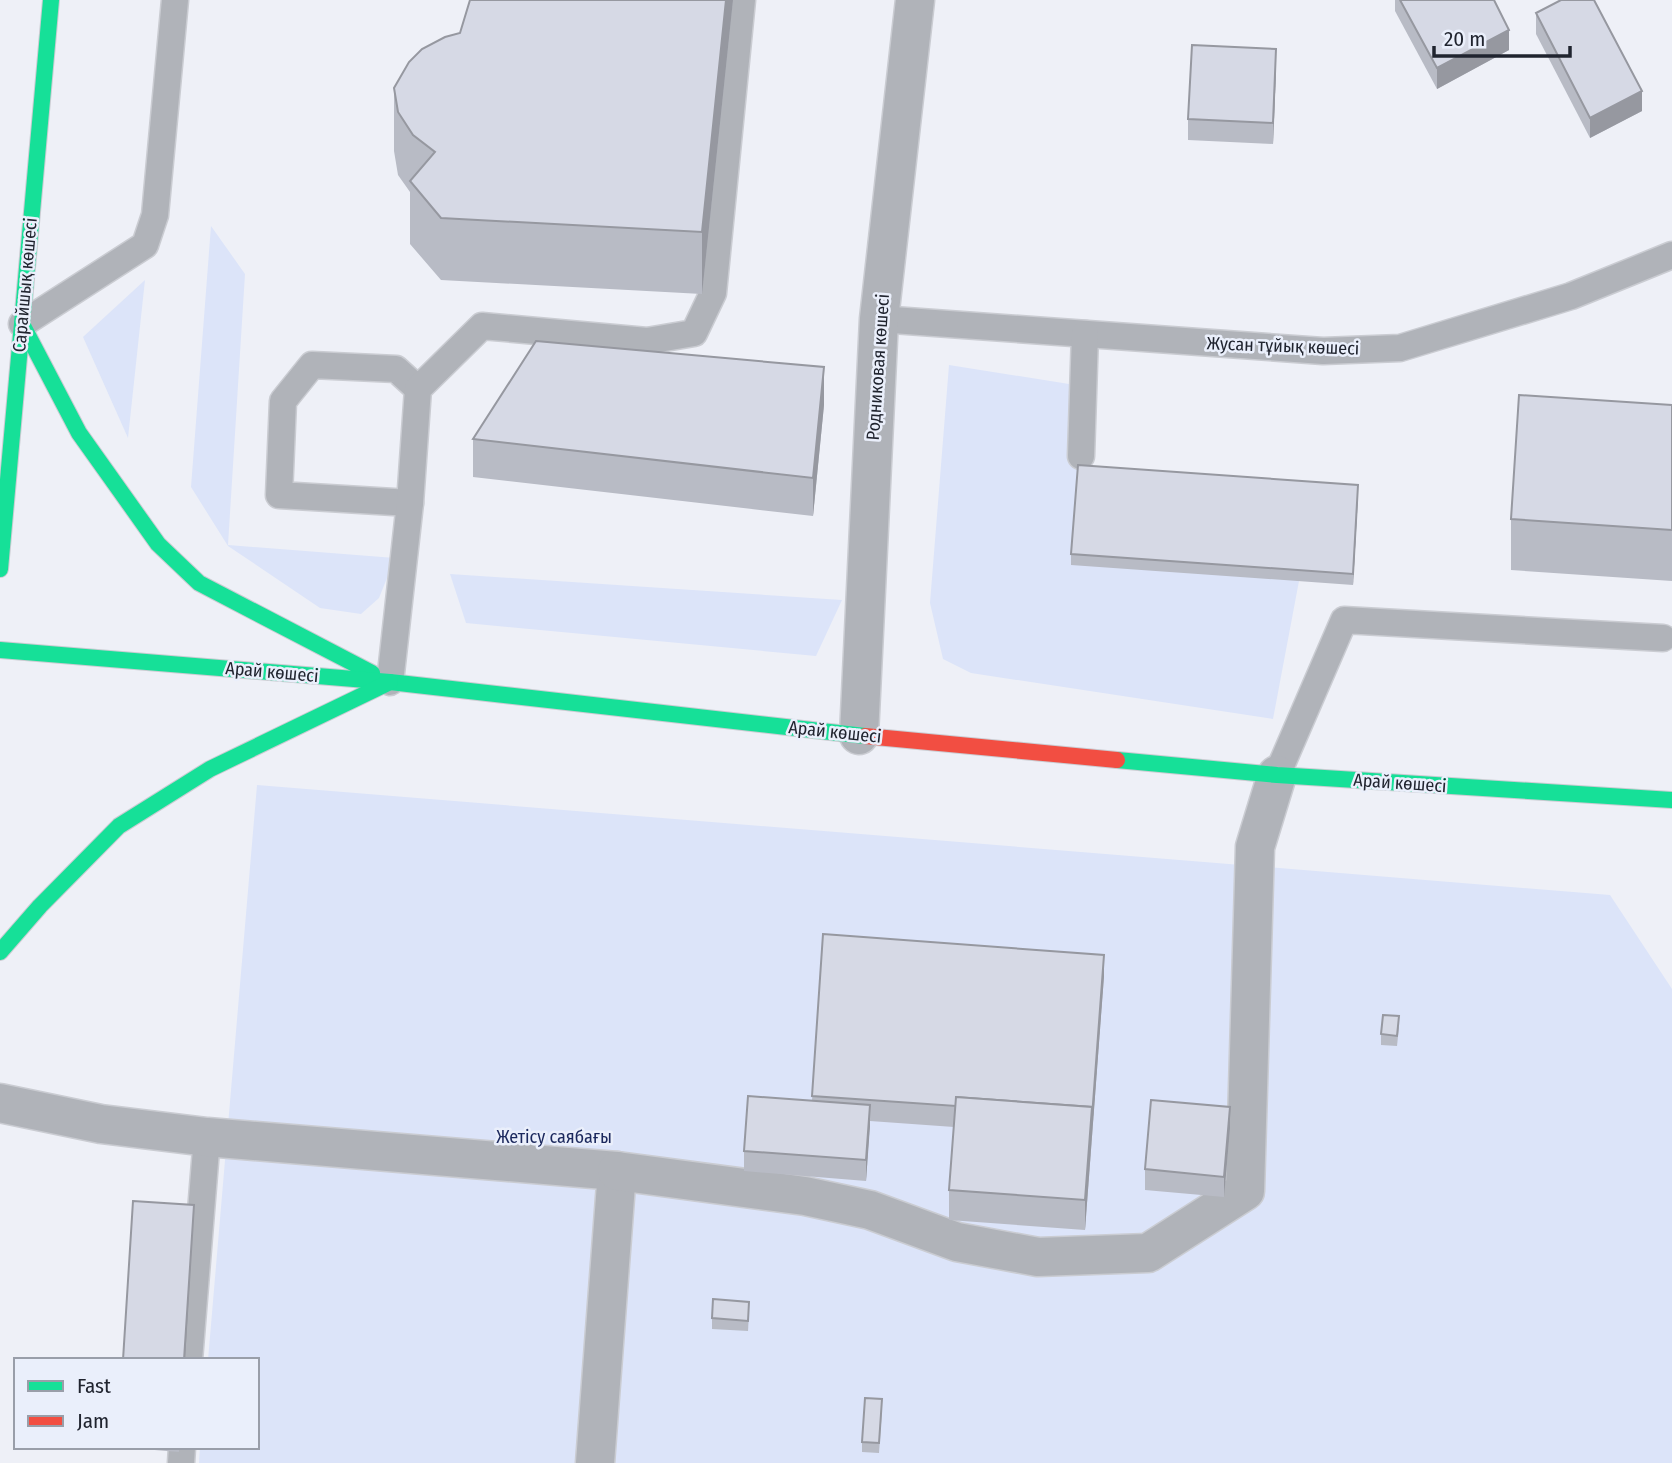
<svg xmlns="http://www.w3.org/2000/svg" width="1672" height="1463" font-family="'Fira Sans Condensed',sans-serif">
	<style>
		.green { fill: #dce4f9 }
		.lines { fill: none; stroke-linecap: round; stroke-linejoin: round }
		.lane-casing { stroke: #caccd2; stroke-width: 29 }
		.street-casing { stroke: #caccd2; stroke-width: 41 }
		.fast-casing { stroke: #caccd2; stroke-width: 18 }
		.jam-casing { stroke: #caccd2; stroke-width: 18 }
		.lane { stroke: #b0b3b9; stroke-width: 26 }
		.street { stroke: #b0b3b9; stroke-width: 38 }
		.fast { stroke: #16e098; stroke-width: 16 }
		.jam { stroke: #f24e42; stroke-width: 16 }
		.wall { fill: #b8bbc5 }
		.shaded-wall { fill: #9698a0 }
		.building { fill: #d6d9e5; stroke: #9698a0; stroke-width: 2 }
		.labels { text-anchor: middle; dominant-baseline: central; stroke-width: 5; stroke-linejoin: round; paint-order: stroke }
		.street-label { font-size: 18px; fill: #20242f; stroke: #eaeffb }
		.park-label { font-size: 18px; fill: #1b285d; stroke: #eaeffb }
	</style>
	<rect width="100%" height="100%" fill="#eef0f7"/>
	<!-- green -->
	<g class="green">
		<polygon points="211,226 245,274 228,545 395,558 379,598 361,614 320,608 228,546 191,487"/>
		<polygon points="145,280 128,438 83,337"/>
		<polygon points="949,365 1069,384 1078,475 1299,581 1273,719 971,673 943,659 930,603"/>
		<polygon points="450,574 842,600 816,656 466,623"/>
		<polygon points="257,785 1610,895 1672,989 1672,1463 199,1463 200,1447 257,1447 257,1360 208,1360"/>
	</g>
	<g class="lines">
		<defs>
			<g id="lane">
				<polyline points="879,319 1323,351 1400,348 1571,296 1672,255"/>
				<polyline points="22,324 145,245 155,215 175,0"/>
				<polyline points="1081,456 1085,334"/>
				<polyline points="410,503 279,495 283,401 312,365 396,369 418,389"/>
				<polyline points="390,682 410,503 418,389 482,326 647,341 694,333 713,293 742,0"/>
				<polyline points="1277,775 1344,620 1663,638"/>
				<polyline points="189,1360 207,1137"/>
				<polyline points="181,1463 182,1447"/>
			</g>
			<g id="street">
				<polyline points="859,735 879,319 915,0"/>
				<polyline points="0,1103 101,1124 207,1137 617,1171 595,1463"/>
				<polyline points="617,1171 805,1196 870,1210 957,1242 1038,1257 1148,1253 1245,1191 1255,847 1277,775"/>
			</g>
			<g id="fast">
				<polyline points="22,324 79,433 158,544 199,583 372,673"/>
				<polyline points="0,569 51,0"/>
				<polyline points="0,650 390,682 865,736"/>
				<polyline points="1117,760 1277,775 1672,800"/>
				<polyline points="0,952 40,906 119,826 210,769 390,682"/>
			</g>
			<polyline id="jam" points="865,736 1117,760"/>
		</defs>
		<!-- lane casing -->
		<use href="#lane" class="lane-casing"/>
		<!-- street casing -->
		<use href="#street" class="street-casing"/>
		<!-- fast casing -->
		<use href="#fast" class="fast-casing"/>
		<!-- jam casing -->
		<use href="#jam" class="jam-casing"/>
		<!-- lane -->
		<use href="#lane" class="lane"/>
		<!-- street -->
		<use href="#street" class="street"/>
		<!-- fast -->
		<use href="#fast" class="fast"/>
		<!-- jam -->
		<use href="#jam" class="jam"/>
	</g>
	<!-- wall -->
	<g class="wall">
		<polygon points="733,0 702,294 441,280 410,244 410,192 398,175 394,151 394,88 460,33"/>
		<polygon points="1395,0 1494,0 1509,50 1437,89 1395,11"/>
		<polygon points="1536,13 1642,111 1590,138 1536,34"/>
		<polygon points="1276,70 1273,144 1188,140 1188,119"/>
		<polygon points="824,405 813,516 473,477 473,439"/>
		<polygon points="1672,405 1672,581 1511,570 1511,519"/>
		<polygon points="1358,496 1353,585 1071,565 1071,554"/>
		<polygon points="823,934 1104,976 1085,1230 949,1220 949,1190 954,1127 870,1121 866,1181 744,1171 744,1151 812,1101"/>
		<polygon points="1399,1027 1397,1046 1381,1045 1381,1034"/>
		<polygon points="1230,1128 1224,1197 1145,1190 1145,1169"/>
		<polygon points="749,1313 748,1331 712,1329 712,1318"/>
		<polygon points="882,1410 879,1453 862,1452 862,1442"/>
		<polygon points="118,1447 179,1447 179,1452"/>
	</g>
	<!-- shaded-wall -->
	<g class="shaded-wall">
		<polygon points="726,0 733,0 702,294 702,232"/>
		<polygon points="1509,30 1509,50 1437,89 1437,68"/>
		<polygon points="1276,49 1276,70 1273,144 1273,123"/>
		<polygon points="1642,91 1642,111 1590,138 1590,118"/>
		<polygon points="824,367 824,405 813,516 813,478"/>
		<polygon points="1358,485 1358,496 1353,585 1353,574"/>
		<polygon points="1104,955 1104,976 1085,1230 1085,1200"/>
		<polygon points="870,1105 870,1126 866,1181 866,1160"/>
		<polygon points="1230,1107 1230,1128 1224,1197 1224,1177"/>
		<polygon points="194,1205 185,1360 184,1360"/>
	</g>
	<!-- building -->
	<g class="building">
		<polygon points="470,0 726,0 702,232 441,218 410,181 435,152 413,135 398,112 394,88 409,62 422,49 445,37 460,33"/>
		<polygon points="1400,0 1494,0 1509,30 1437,68"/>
		<polygon points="1561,0 1594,0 1642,91 1590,118 1536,13"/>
		<polygon points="1192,45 1276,49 1273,123 1188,119"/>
		<polygon points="536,341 824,367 813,478 473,439"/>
		<polygon points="1519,395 1672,405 1672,530 1511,519"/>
		<polygon points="1078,465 1358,485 1353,574 1071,554"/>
		<polygon points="823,934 1104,955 1092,1117 1092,1107 956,1097 956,1106 812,1096"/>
		<polygon points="1383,1015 1399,1016 1397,1036 1381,1034"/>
		<polygon points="748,1096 870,1105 866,1160 744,1151"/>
		<polygon points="956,1097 1092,1107 1085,1200 949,1190"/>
		<polygon points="1151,1100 1230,1107 1224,1177 1145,1169"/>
		<polygon points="133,1201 194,1205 184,1360 123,1360"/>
		<polygon points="713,1299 749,1302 748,1321 712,1318"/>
		<polygon points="865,1398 882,1399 879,1443 862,1442"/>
	</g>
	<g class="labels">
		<!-- street labels -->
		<g class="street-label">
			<text transform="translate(25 285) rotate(-85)">Сарайшық көшесі</text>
			<text transform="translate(1283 346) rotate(2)">Жусан тұйық көшесі</text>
			<text transform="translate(878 367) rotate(-86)">Родниковая көшесі</text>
			<text transform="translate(272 672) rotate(5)">Арай көшесі</text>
			<text transform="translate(835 732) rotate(6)">Арай көшесі</text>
			<text transform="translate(1400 783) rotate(4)">Арай көшесі</text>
		</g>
		<!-- park labels -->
		<g class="park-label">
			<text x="554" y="1137">Жетісу саябағы</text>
		</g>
	</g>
	<!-- legend -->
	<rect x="14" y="1358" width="245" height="91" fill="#eaeffb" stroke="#999ea9" stroke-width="2"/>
	<rect x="28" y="1381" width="35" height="10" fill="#16e098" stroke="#999ea9" stroke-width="2"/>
	<text x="77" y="1393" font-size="21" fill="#20242f">Fast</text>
	<rect x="28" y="1416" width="35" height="10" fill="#f24e42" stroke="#999ea9" stroke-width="2"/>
	<text x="77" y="1428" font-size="21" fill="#20242f">Jam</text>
	<!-- scale -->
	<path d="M1434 46v10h136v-10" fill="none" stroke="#20242f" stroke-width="3.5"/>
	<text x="1444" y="46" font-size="21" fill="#20242f" stroke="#eaeffb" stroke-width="5" paint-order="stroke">20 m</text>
</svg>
